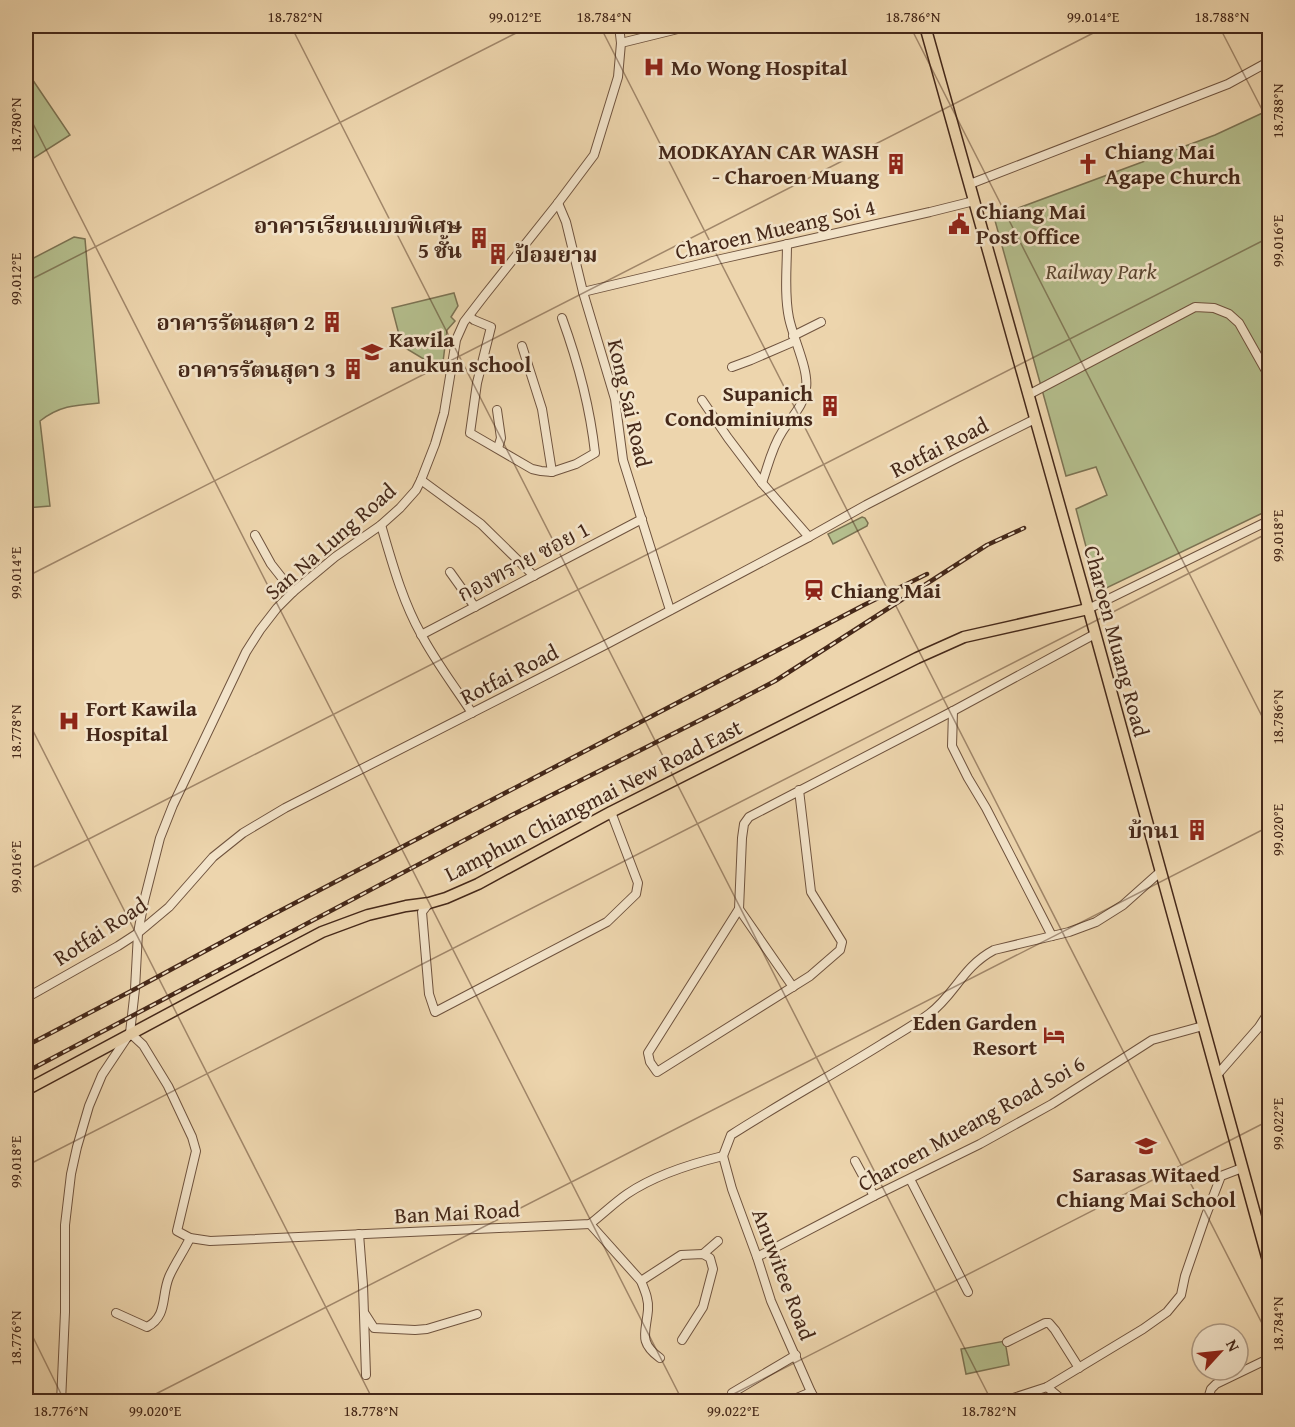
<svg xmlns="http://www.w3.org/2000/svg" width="1295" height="1427" font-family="'Gentium Book Plus','Noto Serif Thai',serif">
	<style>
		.green { fill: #b4be8d; stroke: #7c7353; stroke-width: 1.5 }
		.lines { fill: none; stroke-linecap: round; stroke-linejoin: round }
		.minor-casing { stroke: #6f533e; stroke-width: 10 }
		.major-casing { stroke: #452819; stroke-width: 13 }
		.minor { stroke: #f3e4ca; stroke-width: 8 }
		.major { stroke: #edd5ad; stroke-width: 10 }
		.rail-casing { stroke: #452819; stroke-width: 4.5 }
		.rail { stroke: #f3e4ca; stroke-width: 2; stroke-dasharray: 7; stroke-linecap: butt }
		.ticks { fill: none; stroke: #452819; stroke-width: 1.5; stroke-opacity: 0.45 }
		.labels { text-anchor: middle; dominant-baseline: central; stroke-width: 5; stroke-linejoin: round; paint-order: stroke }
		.poi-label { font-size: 22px; font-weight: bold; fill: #452819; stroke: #f3e4ca; text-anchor: start }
		.street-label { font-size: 22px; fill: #452819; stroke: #f3e4ca }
		.park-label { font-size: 22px; font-style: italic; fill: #5b4630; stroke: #f3e4ca }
		.neatline { fill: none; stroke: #452819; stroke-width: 2 }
		.ticks-label { font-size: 15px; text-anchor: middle; fill: #452819 }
	</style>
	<rect width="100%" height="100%" fill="#edd5ad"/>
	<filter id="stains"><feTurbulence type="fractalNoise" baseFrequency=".00333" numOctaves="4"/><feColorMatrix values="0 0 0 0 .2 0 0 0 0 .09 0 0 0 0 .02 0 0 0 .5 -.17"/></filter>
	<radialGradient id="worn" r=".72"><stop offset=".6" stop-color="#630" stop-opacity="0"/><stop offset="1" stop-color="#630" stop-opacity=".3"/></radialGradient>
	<!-- green -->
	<g class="green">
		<polygon points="26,70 70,135 26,163"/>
		<polygon points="1269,110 1269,510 1098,592 1076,509 1107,495 1096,467 1066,476 994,217 1215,135"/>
		<path d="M74,237l11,2 14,164c-24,2 -40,3 -59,18l10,85 -24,2v-246z"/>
		<polygon points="454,293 458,306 451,317 455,321 447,330 442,370 402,346 392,308"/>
		<polygon points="862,517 865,518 868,523 867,526 833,544 828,534"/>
		<polygon points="1005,1341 1009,1365 966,1374 961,1349"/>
	</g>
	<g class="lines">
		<defs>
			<g id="minor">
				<polyline points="621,43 690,26"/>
				<polyline points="970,184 1228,84 1270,61"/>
				<polyline points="558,203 566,222 583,292 615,399 623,460 670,610"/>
				<polyline points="583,292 721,259 930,212 974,201"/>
				<path d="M469,316l5,4 17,7 -14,56 -7,50 62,36 9,2 11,1 24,-8 19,-11c-5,-46 -17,-91 -33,-135"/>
				<polyline points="793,336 821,322"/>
				<polyline points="522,346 542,409 552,472"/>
				<polyline points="732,367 751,360 795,341"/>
				<polyline points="1028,395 1195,307 1214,308 1229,314 1239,323 1270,378"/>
				<polyline points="702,400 728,438 762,483 809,537"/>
				<polyline points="497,410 501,438 498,448"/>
				<polyline points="421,480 481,524 534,576"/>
				<path d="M762,483c6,-17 10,-36 20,-51 9,-15 22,-26 24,-44 3,-18 -13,-50 -17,-70 -5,-24 -2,-50 -2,-74"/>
				<path d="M381,525c11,37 21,75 40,109 14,27 34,53 51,79"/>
				<polyline points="255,535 271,564 293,592"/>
				<polyline points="450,572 475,607"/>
				<polyline points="1088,609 1270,520"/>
				<polyline points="421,635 642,519"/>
				<polyline points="953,711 952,746 968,778 986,808 1052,936"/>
				<polyline points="799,790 811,892 842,942 840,950 810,976 657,1072 650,1062 648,1053 739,909 742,838 744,824 749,817 953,711 1095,634"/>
				<polyline points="429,903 422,912 429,994 435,1012 607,922 636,894 638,883 611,812"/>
				<polyline points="739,909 793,987"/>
				<polyline points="26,998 118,946 138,933 169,907 213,857 243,833 285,808 607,644 809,537 866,505 957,458 1035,419"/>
				<path d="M130,1033l13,12 25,41 24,51 4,14 -19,80 13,7 20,3 380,-17c13,-10 24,-21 37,-30 28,-19 63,-30 96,-38"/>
				<polyline points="1217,1075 1259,1027 1270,1010"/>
				<path d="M723,1156l8,-21c50,-32 101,-60 151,-91 16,-10 32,-19 47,-30 26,-19 33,-47 65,-64l75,-18 27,-10 27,-17 37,-33"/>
				<polyline points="723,1156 732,1189 757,1257 771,1301 811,1392 817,1402"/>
				<polyline points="855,1161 874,1196"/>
				<polyline points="910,1179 968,1292"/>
				<polyline points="590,1224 641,1281 681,1255 703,1254 710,1258 713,1269 703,1307 682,1340"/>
				<polyline points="359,1234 363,1285 366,1375"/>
				<polyline points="703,1254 718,1241"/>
				<polyline points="757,1257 874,1196 980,1144 1052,1104 1152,1040 1203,1026"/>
				<path d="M641,1281c4,10 8,19 7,29 -2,23 -10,32 12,48"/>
				<path d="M116,1313l31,14c21,-11 14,-31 22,-50 6,-14 15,-26 21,-39"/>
				<polyline points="365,1314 374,1328 415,1330 427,1329 477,1314"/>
				<polyline points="1007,1342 1045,1323 1049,1323 1055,1330 1079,1368"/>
				<polyline points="1047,1387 1065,1402"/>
				<polyline points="732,1393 796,1355"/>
				<polyline points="61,1402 65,1312 65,1225 71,1174 77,1147 89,1106 102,1075 130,1033 135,989 138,933 144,901 160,838 173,805 246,652 260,630 277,608 293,592 335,557 381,525 400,508 416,490 421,480 435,444 444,413 456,340 464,322 484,296 558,203 594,155 618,77 621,43 619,26"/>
				<polyline points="787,1402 811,1392"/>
				<polyline points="1001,1402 1047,1387 1143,1329 1167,1312 1181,1295 1185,1276 1206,1215 1221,1176 1242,1168"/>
				<polyline points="1207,1402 1211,1389 1216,1384 1270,1358"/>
			</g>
			<g id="major">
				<polyline points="925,26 1083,589 1270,1268"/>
				<polyline points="26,1090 267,961 322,932 368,915 406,906 429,903 446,898 478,884 611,812 917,658 964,637 1088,609"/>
			</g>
		</defs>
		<!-- minor casing -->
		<use href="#minor" class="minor-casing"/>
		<!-- major casing -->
		<use href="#major" class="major-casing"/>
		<!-- minor -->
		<use href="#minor" class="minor"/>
		<!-- major -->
		<use href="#major" class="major"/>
		<defs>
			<g id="rail">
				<polyline points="26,1046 135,989 272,915 864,605 927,574"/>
				<polyline points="26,1072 512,815 718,711 775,681 987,545 1024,528"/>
			</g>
		</defs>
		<!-- rail casing -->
		<use href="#rail" class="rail-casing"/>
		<!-- rail -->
		<use href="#rail" class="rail"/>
	</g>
	<!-- ticks -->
	<path class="ticks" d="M291,26l701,1376M600,26l670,1313M910,26l360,706M1219,26l51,99M26,110l657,1292M26,282l504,-256M26,577l1081,-551M26,717l348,685M26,871l1244,-634M26,1166l1244,-634M26,1323l39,79M140,1402l1130,-576M718,1402l552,-282"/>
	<!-- icons -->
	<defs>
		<symbol id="hospital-bare" viewBox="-9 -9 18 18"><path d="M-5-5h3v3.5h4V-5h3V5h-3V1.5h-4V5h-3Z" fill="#8f2418" stroke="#f3e4ca" stroke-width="2.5" paint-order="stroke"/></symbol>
		<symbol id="building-bare" viewBox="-9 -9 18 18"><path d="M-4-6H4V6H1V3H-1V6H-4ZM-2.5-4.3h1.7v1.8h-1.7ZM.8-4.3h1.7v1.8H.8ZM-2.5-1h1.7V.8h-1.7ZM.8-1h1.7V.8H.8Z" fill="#8f2418" stroke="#f3e4ca" stroke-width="2.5" paint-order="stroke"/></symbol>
		<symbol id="church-bare" viewBox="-9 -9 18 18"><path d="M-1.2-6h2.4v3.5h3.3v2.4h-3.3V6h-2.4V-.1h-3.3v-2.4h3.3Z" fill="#8f2418" stroke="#f3e4ca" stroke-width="2.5" paint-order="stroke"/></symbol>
		<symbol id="civic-bare" viewBox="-9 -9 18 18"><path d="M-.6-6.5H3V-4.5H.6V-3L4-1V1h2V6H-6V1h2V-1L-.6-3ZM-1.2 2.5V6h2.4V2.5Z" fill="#8f2418" stroke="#f3e4ca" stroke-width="2.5" paint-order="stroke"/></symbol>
		<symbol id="school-bare" viewBox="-9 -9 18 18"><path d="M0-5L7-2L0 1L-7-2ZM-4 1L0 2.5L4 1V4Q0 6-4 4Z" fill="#8f2418" stroke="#f3e4ca" stroke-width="2.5" paint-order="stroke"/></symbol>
		<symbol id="station-bare" viewBox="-9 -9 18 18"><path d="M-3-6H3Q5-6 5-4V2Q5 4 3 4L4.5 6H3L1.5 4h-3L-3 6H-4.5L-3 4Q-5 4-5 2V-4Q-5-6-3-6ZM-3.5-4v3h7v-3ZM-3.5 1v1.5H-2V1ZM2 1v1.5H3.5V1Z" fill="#8f2418" stroke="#f3e4ca" stroke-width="2.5" paint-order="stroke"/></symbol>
		<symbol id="hotel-bare" viewBox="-9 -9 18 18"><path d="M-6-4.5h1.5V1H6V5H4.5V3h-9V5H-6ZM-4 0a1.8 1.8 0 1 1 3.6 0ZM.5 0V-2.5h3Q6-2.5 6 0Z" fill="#8f2418" stroke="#f3e4ca" stroke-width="2.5" paint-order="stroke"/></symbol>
	</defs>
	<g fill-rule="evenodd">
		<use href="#hospital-bare" x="639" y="52" width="30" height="30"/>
		<use href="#building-bare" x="881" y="149" width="30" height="30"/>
		<use href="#church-bare" x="1073" y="149" width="30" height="30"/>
		<use href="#civic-bare" x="944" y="209" width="30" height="30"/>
		<use href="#building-bare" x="464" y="223" width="30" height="30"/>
		<use href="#building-bare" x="483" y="239" width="30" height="30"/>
		<use href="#building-bare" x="317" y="307" width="30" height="30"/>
		<use href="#school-bare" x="357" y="337" width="30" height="30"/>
		<use href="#building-bare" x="338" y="354" width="30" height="30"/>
		<use href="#building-bare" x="815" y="391" width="30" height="30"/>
		<use href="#station-bare" x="799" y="575" width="30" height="30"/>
		<use href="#hospital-bare" x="54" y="706" width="30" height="30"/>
		<use href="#building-bare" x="1182" y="815" width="30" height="30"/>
		<use href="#hotel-bare" x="1039" y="1020" width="30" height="30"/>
		<use href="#school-bare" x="1131" y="1131" width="30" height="30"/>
	</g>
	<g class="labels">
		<!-- poi labels -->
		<g class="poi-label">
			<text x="671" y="67">Mo Wong Hospital</text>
			<text x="879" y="151" text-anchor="end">MODKAYAN CAR WASH<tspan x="879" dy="25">- Charoen Muang</tspan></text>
			<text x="1105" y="151">Chiang Mai<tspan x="1105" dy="25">Agape Church</tspan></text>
			<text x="976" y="211">Chiang Mai<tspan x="976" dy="25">Post Office</tspan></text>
			<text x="462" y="225" text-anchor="end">อาคารเรียนแบบพิเศษ<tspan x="462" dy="25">5 ชั้น</tspan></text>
			<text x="515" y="254">ป้อมยาม</text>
			<text x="315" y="322" text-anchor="end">อาคารรัตนสุดา 2</text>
			<text x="389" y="339">Kawila<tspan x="389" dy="25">anukun school</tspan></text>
			<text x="336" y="369" text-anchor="end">อาคารรัตนสุดา 3</text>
			<text x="813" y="393" text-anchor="end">Supanich<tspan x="813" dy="25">Condominiums</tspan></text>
			<text x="831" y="590">Chiang Mai</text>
			<text x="86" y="708">Fort Kawila<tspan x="86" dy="25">Hospital</tspan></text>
			<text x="1180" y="830" text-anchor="end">บ้าน1</text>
			<text x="1037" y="1022" text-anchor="end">Eden Garden<tspan x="1037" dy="25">Resort</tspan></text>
			<text x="1146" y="1174" text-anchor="middle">Sarasas Witaed<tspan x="1146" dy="25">Chiang Mai School</tspan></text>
		</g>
		<!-- street labels -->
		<g class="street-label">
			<text transform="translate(775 229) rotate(-13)">Charoen Mueang Soi 4</text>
			<text transform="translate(630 403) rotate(77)">Kong Sai Road</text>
			<text transform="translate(939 447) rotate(-27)">Rotfai Road</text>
			<text transform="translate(330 541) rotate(-41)">San Na Lung Road</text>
			<text transform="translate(523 561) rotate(-28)">กองทราย ซอย 1</text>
			<text transform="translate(1117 641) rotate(75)">Charoen Muang Road</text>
			<text transform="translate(509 674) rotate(-27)">Rotfai Road</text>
			<text transform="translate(593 800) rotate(-27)">Lamphun Chiangmai New Road East</text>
			<text transform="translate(100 931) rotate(-33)">Rotfai Road</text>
			<text transform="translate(971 1123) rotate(-29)">Charoen Mueang Road Soi 6</text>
			<text transform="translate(457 1212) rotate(-3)">Ban Mai Road</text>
			<text transform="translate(784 1274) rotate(69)">Anuwitee Road</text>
		</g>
		<!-- park labels -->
		<g class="park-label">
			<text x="1101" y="271">Railway Park</text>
		</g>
	</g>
	<!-- margin -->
	<rect width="1295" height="1427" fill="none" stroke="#edd5ad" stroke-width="66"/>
	<!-- north arrow -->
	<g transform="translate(1220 1352) rotate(63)"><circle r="28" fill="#f3e4ca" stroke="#ad9983" stroke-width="1.5"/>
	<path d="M0-4.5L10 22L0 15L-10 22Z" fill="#8f2418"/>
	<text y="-9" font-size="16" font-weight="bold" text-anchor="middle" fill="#452819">N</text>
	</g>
	<rect x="33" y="33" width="1229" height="1361" class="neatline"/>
	<g class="ticks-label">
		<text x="295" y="22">18.782°N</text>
		<text x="515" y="22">99.012°E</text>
		<text x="604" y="22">18.784°N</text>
		<text x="913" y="22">18.786°N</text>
		<text x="1093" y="22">99.014°E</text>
		<text x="1222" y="22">18.788°N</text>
		<text transform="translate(1278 111) rotate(-90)" y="5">18.788°N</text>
		<text transform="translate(16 125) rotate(-90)" y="5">18.780°N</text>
		<text transform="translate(1278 241) rotate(-90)" y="5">99.016°E</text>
		<text transform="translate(16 279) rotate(-90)" y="5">99.012°E</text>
		<text transform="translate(1278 536) rotate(-90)" y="5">99.018°E</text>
		<text transform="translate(16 573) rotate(-90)" y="5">99.014°E</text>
		<text transform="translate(1278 717) rotate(-90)" y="5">18.786°N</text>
		<text transform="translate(16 732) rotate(-90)" y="5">18.778°N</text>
		<text transform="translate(1278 830) rotate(-90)" y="5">99.020°E</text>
		<text transform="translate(16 867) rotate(-90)" y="5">99.016°E</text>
		<text transform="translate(1278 1124) rotate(-90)" y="5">99.022°E</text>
		<text transform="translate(16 1162) rotate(-90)" y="5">99.018°E</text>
		<text transform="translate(1278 1324) rotate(-90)" y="5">18.784°N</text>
		<text transform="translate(16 1338) rotate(-90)" y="5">18.776°N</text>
		<text x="61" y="1416">18.776°N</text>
		<text x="155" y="1416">99.020°E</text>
		<text x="371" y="1416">18.778°N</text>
		<text x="733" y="1416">99.022°E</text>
		<text x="989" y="1416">18.782°N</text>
	</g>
	<rect width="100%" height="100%" filter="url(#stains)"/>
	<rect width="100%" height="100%" fill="url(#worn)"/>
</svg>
